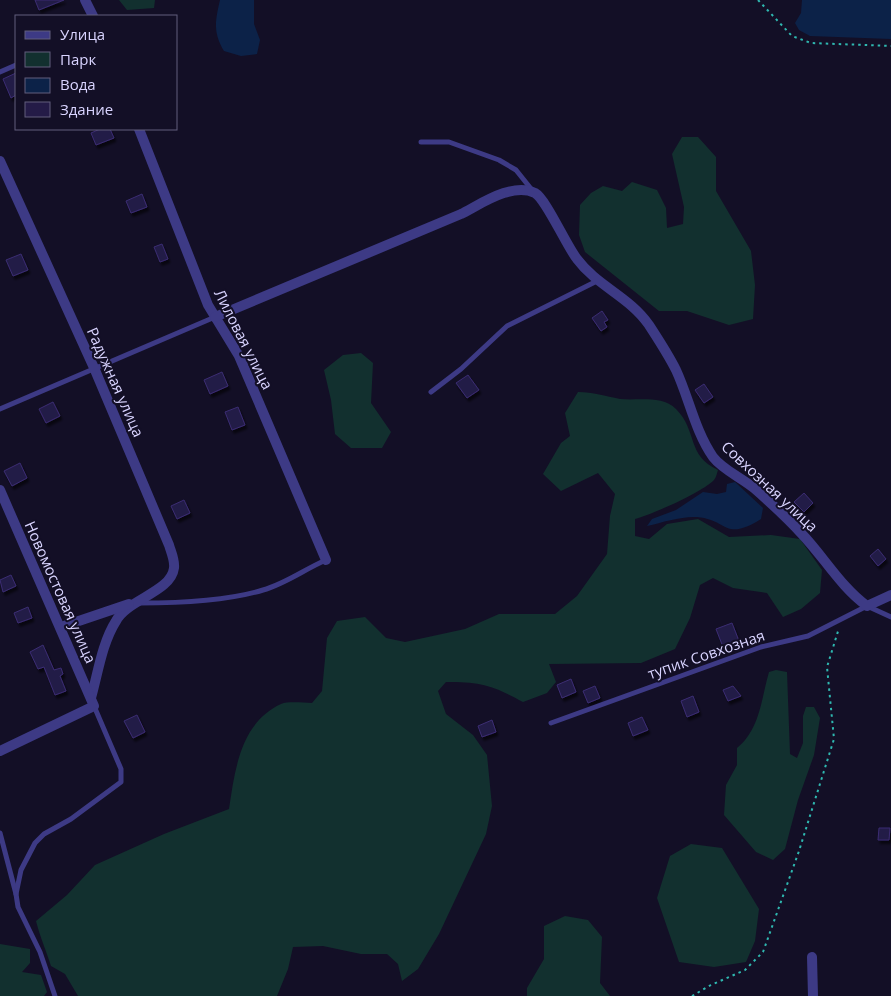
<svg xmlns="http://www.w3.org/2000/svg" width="891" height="996" font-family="'Open Sans',sans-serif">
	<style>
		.green { fill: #12302f }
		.water { fill: #0c2248 }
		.building { fill: #241b47; stroke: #3b2d73; filter: url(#shadow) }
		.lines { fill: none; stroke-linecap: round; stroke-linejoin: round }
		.path { stroke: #2fb8b0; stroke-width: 2; stroke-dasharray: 2.5 4; stroke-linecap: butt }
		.lane { stroke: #3d3a85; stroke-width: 5 }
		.street { stroke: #3d3a85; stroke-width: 10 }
		.labels { text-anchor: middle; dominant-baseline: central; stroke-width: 4; stroke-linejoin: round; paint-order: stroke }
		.street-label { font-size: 15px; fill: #d9d4ff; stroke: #130f26 }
	</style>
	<defs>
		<filter id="shadow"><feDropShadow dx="2" dy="3.5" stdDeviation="1" flood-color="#0009"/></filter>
	</defs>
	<rect width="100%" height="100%" fill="#130f26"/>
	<!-- green -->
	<g class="green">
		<polygon points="119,0 155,0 154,8 127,10"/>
		<polygon points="682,137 698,137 716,157 716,191 751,251 755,285 753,319 729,325 687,311 659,311 585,252 579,235 580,205 591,193 603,186 622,191 632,182 657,190 666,208 667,228 683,224 684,207 672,154"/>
		<polygon points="361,353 373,363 371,403 391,432 382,448 351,448 335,434 331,400 324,370 343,355"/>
		<path d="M578,392c15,0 27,4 42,7 17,2 42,-4 56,10 22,22 10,46 42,61 -1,3 -2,8 -4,10 -13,13 -61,34 -79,39v17l14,3 18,-15 31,-5 31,18 42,-2 29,4 22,31 -2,23 -19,16 -18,8 -16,-24 -34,-5 -20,-10 -13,7 -10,33 -15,31 -34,14 -92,1 7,18 -9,11 -24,9c-31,-17 -42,-20 -77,-20l-8,9 8,23 27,21 14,20 5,51 -6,28 -47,100 -21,35 -16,12 -4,-17 -11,-10h-26l-38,-8 -30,1 -5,22 -11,27h-199l-13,-22 -14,-8c-5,-16 -11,-29 -15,-45l31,-26 28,-30 69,-31 65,-25c6,-39 11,-86 52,-105 8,-3 22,-1 31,-1l10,-12 5,-53 10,-17 28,-4 21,21 19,4 60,-13 34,-15h56l22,-18 30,-42 3,-38 5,-22 -17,-21 -37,18 -18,-17 18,-31 9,-7 -5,-23z"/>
		<path d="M776,670l11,2 3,82 7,4 6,-15v-27l3,-9h8l6,11 -6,37 -16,45 -13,49 -12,11 -17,-8 -32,-37 2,-30 11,-20v-17c23,-19 24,-48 32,-76z"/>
		<polygon points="691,844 722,848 759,909 755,941 746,962 714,967 679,962 657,898 670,856"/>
		<polygon points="565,916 588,920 602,937 600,983 610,996 527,996 527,988 544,959 544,926"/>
		<polygon points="0,944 30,949 30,963 22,972 41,975 47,992 44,996 0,996"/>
	</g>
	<!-- water -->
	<g class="water">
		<path d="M220,0h34v24l6,16 -3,14 -16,2 -17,-5c-11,-19 -9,-29 -4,-51z"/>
		<polygon points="802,0 891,0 891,39 810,36 799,30 795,23 801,13"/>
		<path d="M735,482l28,26 -2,11c-37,23 -32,1 -64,-2 -15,-1 -34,5 -50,9l5,-7 24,-9 27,-18 14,2 9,-2 1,-8z"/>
	</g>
	<!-- building -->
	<g class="building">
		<polygon points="35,0 64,0 39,10"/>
		<polygon points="16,73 16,95 11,98 3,79"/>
		<polygon points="100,129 110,129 114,138 96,145 91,133"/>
		<polygon points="142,194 147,207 131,213 126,201"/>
		<polygon points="162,244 168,259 160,262 154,247"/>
		<polygon points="21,254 28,270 13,276 6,260"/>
		<polygon points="602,311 608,320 604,322 607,327 601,331 592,318"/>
		<polygon points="222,372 228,386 210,394 204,380"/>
		<polygon points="468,375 479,390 467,398 456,383"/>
		<polygon points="704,384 713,397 704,403 695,390"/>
		<polygon points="53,402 60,416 46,423 39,409"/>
		<polygon points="238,407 245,425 232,430 225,412"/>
		<polygon points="20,463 27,478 12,486 4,471"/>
		<polygon points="804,493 813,503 804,512 794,502"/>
		<polygon points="184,500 190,513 177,519 171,506"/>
		<polygon points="878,549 886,559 878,566 870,556"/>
		<polygon points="11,575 16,586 3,592 0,580"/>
		<polygon points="28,607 32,618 18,623 14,613"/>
		<polygon points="732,623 739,641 723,647 716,629"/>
		<polygon points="43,645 54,670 61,668 63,674 60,676 66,691 55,695 44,667 38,669 30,652"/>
		<polygon points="571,679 576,692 562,698 557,685"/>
		<polygon points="595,686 600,698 588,703 583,691"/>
		<polygon points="733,686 741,696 728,701 723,690"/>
		<polygon points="693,696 699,712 687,717 681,701"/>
		<polygon points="137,715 145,732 133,738 124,721"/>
		<polygon points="642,717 648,730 633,736 628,723"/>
		<polygon points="492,720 496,732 482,737 478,726"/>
		<polygon points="879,828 890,828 889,840 878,840"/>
	</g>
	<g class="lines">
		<!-- path -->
		<g class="path">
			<polyline points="758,0 792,36 811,43 891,46"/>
			<polyline points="692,996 711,985 745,970 763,952 799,851 834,739 827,667 839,628"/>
		</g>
		<!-- lane -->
		<g class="lane">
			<polyline points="0,72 16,65"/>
			<polyline points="421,142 449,142 499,160 516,170 532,190"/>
			<polyline points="431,392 461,369 507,326 597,281"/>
			<polyline points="0,409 215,317"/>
			<path d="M140,603c37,0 87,-2 123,-13 22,-6 42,-21 63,-30"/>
			<polyline points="551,723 761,647 808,636 867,606 891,617"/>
			<polyline points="0,833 16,894 18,907 40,952 55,996"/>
			<polyline points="16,894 21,870 35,843 44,834 71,819 121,782 121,769 94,706"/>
		</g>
		<!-- street -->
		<g class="street">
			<polyline points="85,0 93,16"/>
			<polyline points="139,129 208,305 239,356 326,560"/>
			<path d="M0,161l95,209 74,175c2,7 6,15 5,23 -3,24 -46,31 -58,53 -14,22 -18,52 -25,77"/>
			<path d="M215,317l246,-103c20,-10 51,-32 74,-21 11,6 31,52 42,66 20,27 53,38 72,66 9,14 19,29 27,45 13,28 19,61 37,87 10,13 29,21 42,32 16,14 32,29 46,44 23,24 39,53 66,73l24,-11"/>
			<polyline points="0,490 94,706 0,751"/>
			<polyline points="61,627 129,604"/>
			<polyline points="812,957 813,996"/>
		</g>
	</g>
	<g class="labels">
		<!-- street labels -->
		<g class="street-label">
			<text transform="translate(244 339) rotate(63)">Лиловая улица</text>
			<text transform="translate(116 382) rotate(66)">Радужная улица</text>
			<text transform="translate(770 486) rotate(43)">Совхозная улица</text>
			<text transform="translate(61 592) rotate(66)">Новомостовая улица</text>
			<text transform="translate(706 654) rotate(-19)">тупик Совхозная</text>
		</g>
	</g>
	<!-- legend -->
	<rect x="15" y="15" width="162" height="115" fill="#130f26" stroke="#625e7d"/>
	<rect x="25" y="31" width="25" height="8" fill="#3d3a85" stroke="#625e7d"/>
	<text x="60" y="40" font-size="15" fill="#d9d4ff">Улица</text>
	<rect x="25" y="52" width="25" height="15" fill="#12302f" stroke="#625e7d"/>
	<text x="60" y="65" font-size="15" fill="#d9d4ff">Парк</text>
	<rect x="25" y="78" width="25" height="15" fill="#0c2248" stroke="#625e7d"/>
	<text x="60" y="90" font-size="15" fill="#d9d4ff">Вода</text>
	<rect x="25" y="102" width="25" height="15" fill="#241b47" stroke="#625e7d"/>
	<text x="60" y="115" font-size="15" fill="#d9d4ff">Здание</text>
</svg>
